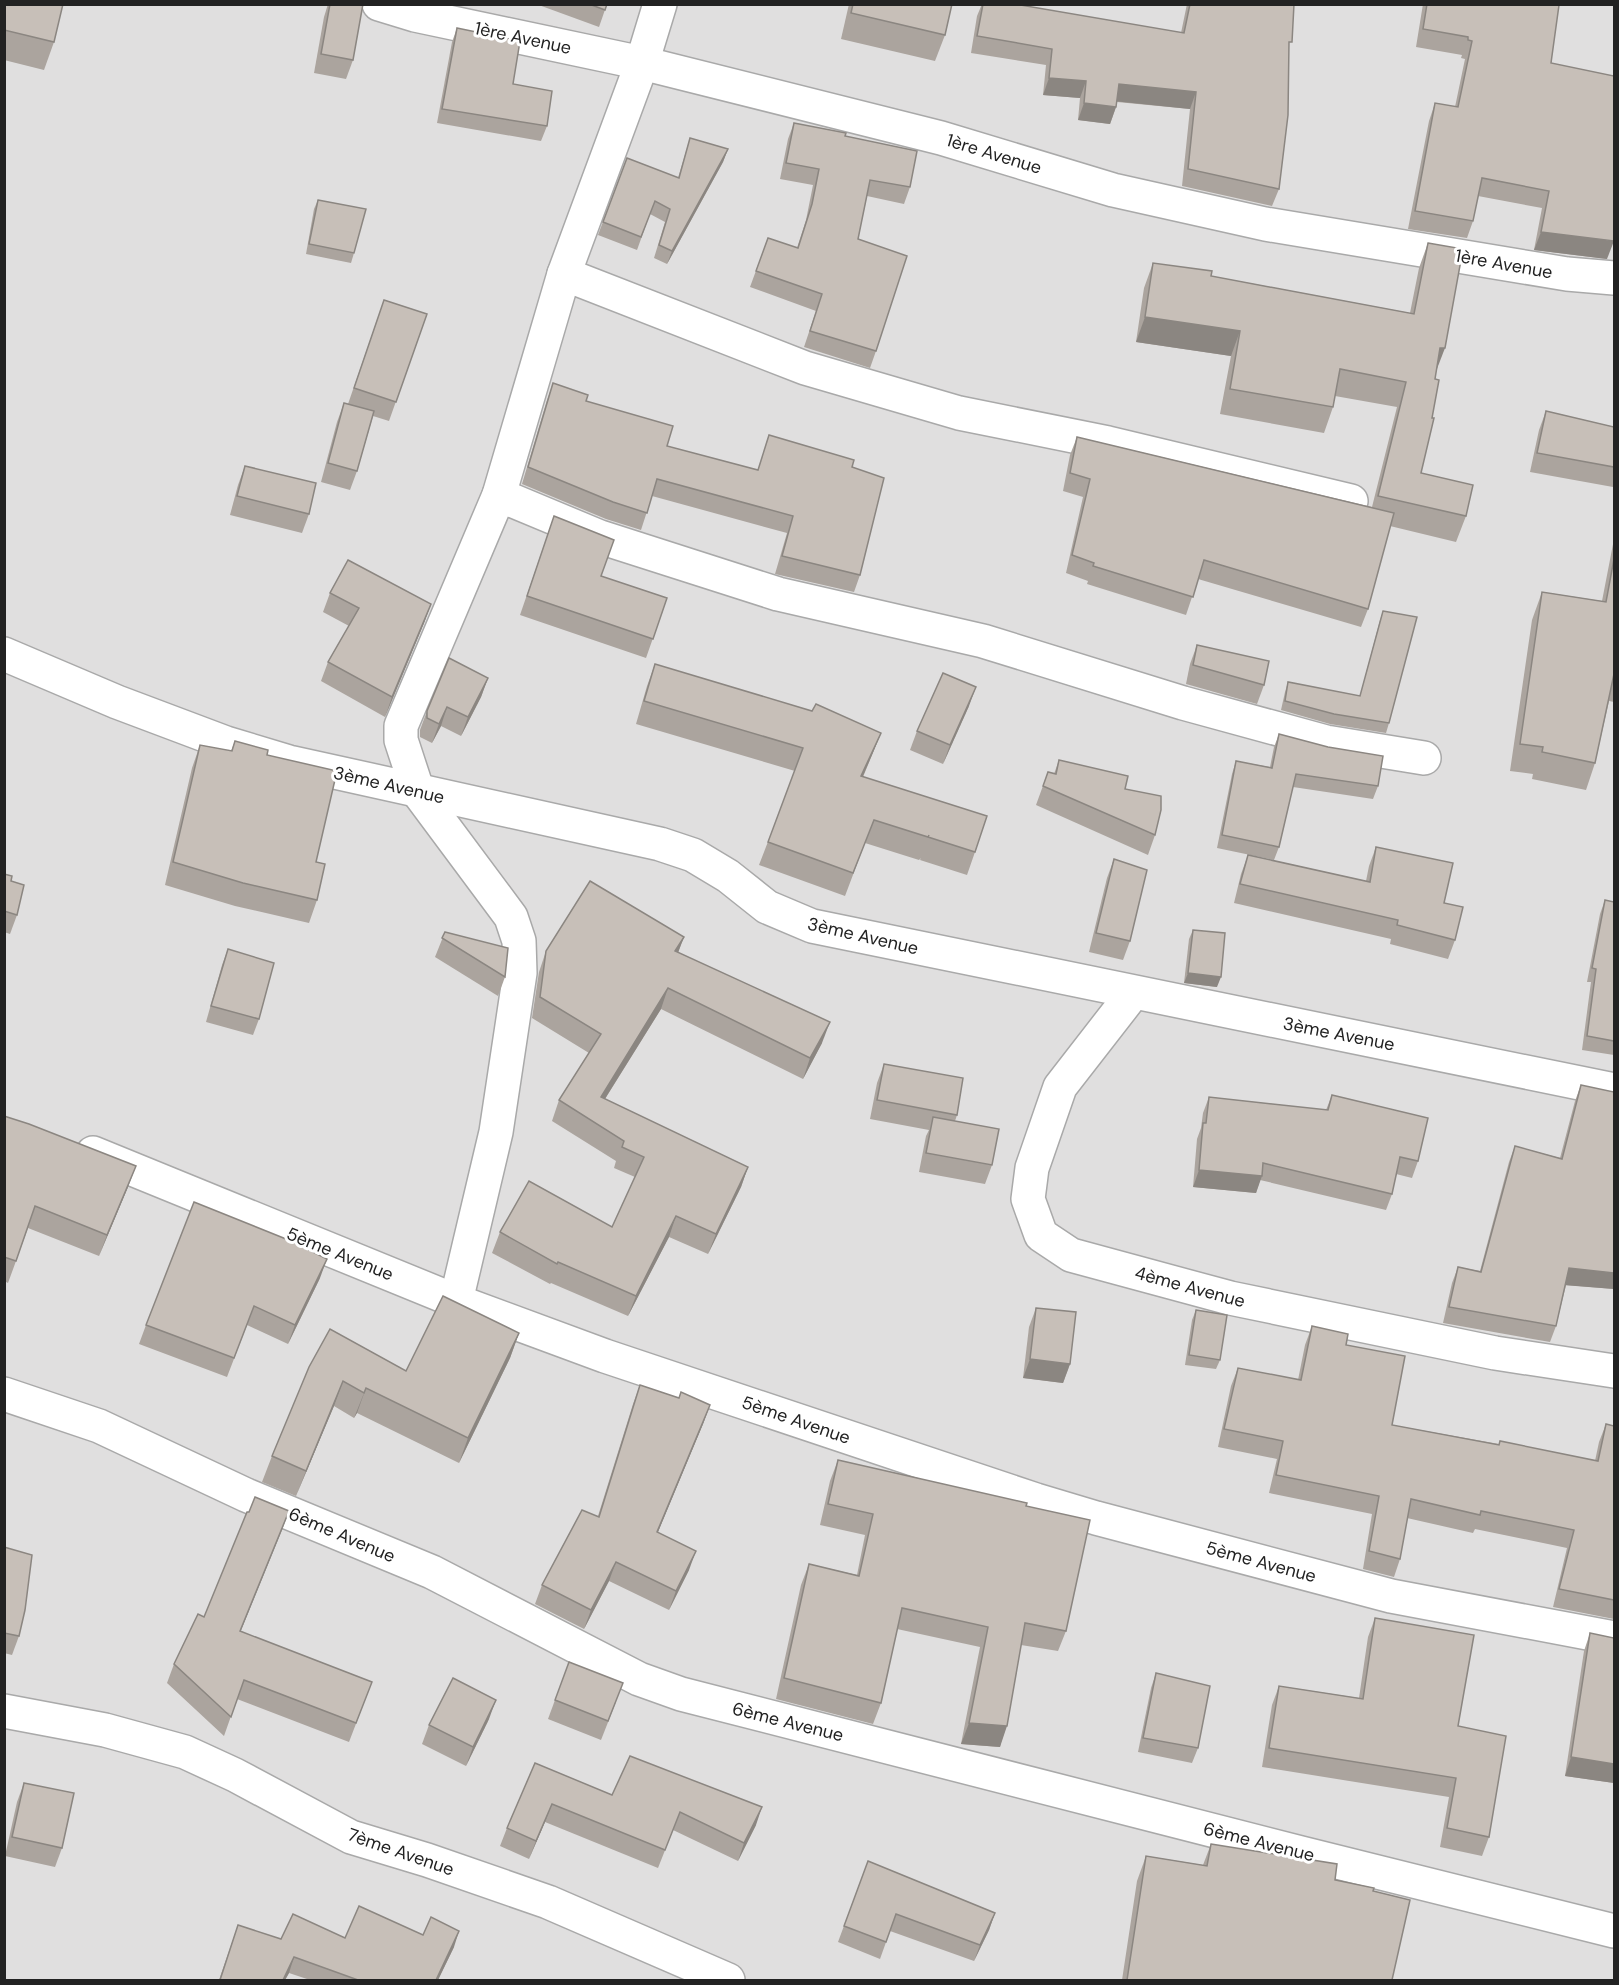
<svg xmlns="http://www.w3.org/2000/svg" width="1619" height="1985" font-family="'DM Sans',sans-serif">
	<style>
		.residential { fill: #e0dfdf }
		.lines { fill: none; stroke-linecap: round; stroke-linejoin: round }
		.minor-casing { stroke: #a9a9a9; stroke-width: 36 }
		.minor { stroke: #fff; stroke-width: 33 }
		.wall { fill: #aba49e }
		.shaded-wall { fill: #8b8681 }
		.building { fill: #c7bfb8; stroke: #8b8681; stroke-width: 1.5 }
		.labels { text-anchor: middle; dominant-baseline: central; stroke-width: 6; stroke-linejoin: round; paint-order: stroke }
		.street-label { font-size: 18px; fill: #222; stroke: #fff }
	</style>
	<rect width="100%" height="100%" fill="#f2efe9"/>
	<!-- residential -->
	<rect class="residential" x="5" y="5" width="1609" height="1975"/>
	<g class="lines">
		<defs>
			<g id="minor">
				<polyline points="379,4 415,15 642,63 941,138 1113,190 1265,224 1567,274 1614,278"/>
				<polyline points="564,274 805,368 959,413 1108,443 1351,501"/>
				<polyline points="499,495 600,537 778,594 983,641 1183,703 1326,742 1424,758"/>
				<polyline points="4,654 117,702 226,743 289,762 660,844 693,855 728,876 767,907 812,926 1614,1090"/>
				<polyline points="1133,993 1060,1087 1032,1168 1028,1199 1041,1235 1071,1255 1230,1298 1495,1353 1614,1371"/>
				<polyline points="93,1153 456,1301 605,1356 1036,1500 1096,1518 1391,1596 1614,1638"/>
				<polyline points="456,1301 496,1132 520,973 519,941 511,917 418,792 401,740 401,726 499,495 564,274 642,63 660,4"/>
				<polyline points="4,1394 99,1426 246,1495 432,1572 639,1679 681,1694 1301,1853 1614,1931"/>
				<polyline points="4,1711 105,1730 185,1752 235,1775 351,1837 427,1860 548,1902 728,1980"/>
			</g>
		</defs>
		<!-- minor casing -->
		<use href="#minor" class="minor-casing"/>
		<!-- minor -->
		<use href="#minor" class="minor"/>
	</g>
	<!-- wall -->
	<g class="wall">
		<polygon points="4,4 54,42 44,70 4,60"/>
		<polygon points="328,4 363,4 353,60 346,79 314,73 324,17"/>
		<polygon points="536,4 607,4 599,27"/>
		<polygon points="849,4 952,4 945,35 935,61 841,39"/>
		<polygon points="982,4 1015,4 1181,33 1187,4 1294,4 1288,51 1279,189 1272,206 1182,186 1190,109 1117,102 1116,107 1110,124 1078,120 1080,98 1043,95 1046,65 971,53 977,16"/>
		<polygon points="1423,4 1555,4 1551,63 1607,259 1534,250 1542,208 1478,196 1473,221 1467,238 1408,229 1429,121 1435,103 1455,107 1465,59 1461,58 1462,55 1416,47"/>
		<polygon points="457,28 513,84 547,126 541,141 437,123 452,42"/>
		<polygon points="794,123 845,136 910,187 904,204 867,196 858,239 876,351 870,368 804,347 816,311 750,287 768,238 797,248 806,220 813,185 780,179 788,139"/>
		<polygon points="690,138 728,149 723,162 667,264 654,258 665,222 650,214 637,250 598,235 627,158 678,178"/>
		<polygon points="318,200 354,253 351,263 306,254 314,209"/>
		<polygon points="1428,243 1436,372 1421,473 1466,516 1456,542 1390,526 1368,609 1361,627 1198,579 1186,615 1087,584 1088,581 1066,573 1083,497 1063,491 1070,455 1077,437 1372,507 1397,407 1335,396 1333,407 1324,433 1220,414 1231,356 1136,342 1144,288 1153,263 1211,276 1410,313 1419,268"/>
		<polygon points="384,300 427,314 389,421 373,416 357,471 350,490 321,482 337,422 344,403 348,404"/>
		<polygon points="553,383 667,446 758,470 769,435 852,467 860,575 854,592 775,574 787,533 652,496 641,530 606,519 522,484 547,400"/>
		<polygon points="1546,411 1614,427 1614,482 1613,487 1530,472 1539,430"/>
		<polygon points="245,466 309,514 302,533 230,515 238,485"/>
		<polygon points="554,516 601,576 667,598 646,658 520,615"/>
		<polygon points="1614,539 1614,702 1609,701 1595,763 1586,790 1532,779 1533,774 1510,771 1532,620 1542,592 1602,601"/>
		<polygon points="330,593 431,604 424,623 385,717 321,681 328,662 349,626 323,612"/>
		<polygon points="1383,611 1389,723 1386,733 1330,724 1281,710 1285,692 1288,682 1360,696 1380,620"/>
		<polygon points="1197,645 1264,685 1257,704 1186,684 1190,664"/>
		<polygon points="655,664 881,733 863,777 975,852 967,875 920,860 921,858 919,860 865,843 845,896 759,865 795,771 636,724 647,686"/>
		<polygon points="488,678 481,697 461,736 441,726 432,743 420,737 420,730 427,711"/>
		<polygon points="969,706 943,764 910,750 917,731"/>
		<polygon points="1279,734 1378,786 1373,799 1293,787 1279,847 1274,860 1217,848 1232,774 1236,761 1270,767 1274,747"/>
		<polygon points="235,741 267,755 316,862 317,900 309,923 235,906 165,885 192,768 200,745 231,751"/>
		<polygon points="1059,760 1125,789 1155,835 1148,855 1036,805 1048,772 1054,774"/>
		<polygon points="1376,847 1444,903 1455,940 1448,959 1390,944 1391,939 1234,903 1241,874 1248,855 1366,881 1369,866"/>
		<polygon points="1114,859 1130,941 1123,960 1089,952 1107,878"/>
		<polygon points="4,874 11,881 17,915 10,934 4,932"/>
		<polygon points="1605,900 1614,902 1614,1055 1582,1050 1591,982 1587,982 1600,914"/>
		<polygon points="1193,930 1217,987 1184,983 1189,939"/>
		<polygon points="445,932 505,977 498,996 435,957"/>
		<polygon points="684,937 678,952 822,1043 803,1079 661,1009 605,1099 748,1167 741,1187 708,1254 669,1237 628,1316 551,1283 550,1284 492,1253 500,1232 612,1227 635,1177 614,1168 616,1161 552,1121 559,1100 589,1053 532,1018 539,972 546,951"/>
		<polygon points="228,949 259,1019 253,1035 206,1022 222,965"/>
		<polygon points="884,1064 957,1115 955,1121 992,1165 985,1184 919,1172 926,1136 929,1130 870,1119 877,1083"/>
		<polygon points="1581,1085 1614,1289 1566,1285 1556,1326 1550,1342 1443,1323 1452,1283 1458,1267 1480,1271 1509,1162 1515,1146 1560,1158 1575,1101"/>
		<polygon points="1332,1095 1418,1161 1412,1178 1396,1174 1392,1194 1386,1210 1260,1180 1256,1193 1193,1187 1197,1139 1201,1128 1203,1113 1209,1097 1326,1110"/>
		<polygon points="4,1116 128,1187 99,1256 28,1228 8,1283 4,1281"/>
		<polygon points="320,1278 288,1344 247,1325 227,1377 139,1344 146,1325"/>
		<polygon points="1036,1308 1070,1364 1063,1383 1023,1378 1029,1327"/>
		<polygon points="1196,1310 1220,1360 1216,1369 1185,1365 1192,1320"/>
		<polygon points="1312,1326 1346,1345 1392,1425 1595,1461 1599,1442 1606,1424 1614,1426 1614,1619 1553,1607 1567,1548 1475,1529 1473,1533 1407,1518 1400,1559 1394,1577 1363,1569 1372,1514 1269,1493 1277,1459 1218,1447 1231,1386 1238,1368 1298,1380 1305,1345"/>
		<polygon points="519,1333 510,1358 459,1463 357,1413 354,1418 334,1406 296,1496 262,1482 272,1456 309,1367 406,1371"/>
		<polygon points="640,1385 679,1398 710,1405 703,1424 658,1532 689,1570 669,1610 609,1581 584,1629 535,1604 542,1585 598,1516 633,1404"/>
		<polygon points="838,1460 1026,1506 1066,1631 1058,1651 1021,1645 1000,1747 961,1744 980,1647 897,1629 881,1703 873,1724 776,1699 801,1585 809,1564 857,1575 865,1535 820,1525 830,1481"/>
		<polygon points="289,1511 240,1632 372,1682 349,1742 237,1699 224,1736 167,1683 174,1664 204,1617 249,1512"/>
		<polygon points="4,1547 19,1636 12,1655 4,1653"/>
		<polygon points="1375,1618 1458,1726 1489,1837 1482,1856 1440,1847 1449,1797 1262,1767 1272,1705 1279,1686 1359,1698 1368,1637"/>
		<polygon points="1590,1633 1614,1783 1565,1776 1584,1651"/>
		<polygon points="1156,1673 1198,1748 1192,1763 1138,1752 1151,1688"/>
		<polygon points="555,1700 616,1702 601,1740 548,1719"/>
		<polygon points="489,1719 466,1766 422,1744 429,1725"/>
		<polygon points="535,1763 612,1795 756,1825 738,1861 673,1830 658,1868 545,1822 529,1859 500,1846 507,1828"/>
		<polygon points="24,1783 62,1848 55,1867 5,1856 17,1802"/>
		<polygon points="1211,1844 1373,1891 1392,1980 1122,1980 1137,1881 1146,1856 1203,1865"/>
		<polygon points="868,1861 995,1913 989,1930 974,1961 890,1931 880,1959 838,1942"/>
		<polygon points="238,1925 281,1939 423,1935 454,1947 438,1980 310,1980 289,1973 285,1980 219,1980"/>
	</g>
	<!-- shaded-wall -->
	<g class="shaded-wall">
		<polygon points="1049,78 1086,81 1080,98 1043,95"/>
		<polygon points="1119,84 1196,92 1190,109 1113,101"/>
		<polygon points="1084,103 1116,107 1110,124 1078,120"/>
		<polygon points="728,149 723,162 667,264 672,251"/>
		<polygon points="1541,232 1614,241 1607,259 1534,250"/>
		<polygon points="1145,317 1240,331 1231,356 1136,342"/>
		<polygon points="1440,348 1445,348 1435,374"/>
		<polygon points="431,604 424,623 385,717 392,697"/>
		<polygon points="488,678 481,697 461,736 468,717"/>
		<polygon points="976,687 969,706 943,764 950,745"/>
		<polygon points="447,707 441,726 432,743 439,724"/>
		<polygon points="881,733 872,755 853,799 861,776"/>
		<polygon points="684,937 676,958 675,951"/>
		<polygon points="1188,973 1221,977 1217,987 1184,983"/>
		<polygon points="668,988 661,1009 593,1118 601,1097"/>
		<polygon points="830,1022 822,1043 803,1079 810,1058"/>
		<polygon points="136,1166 128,1187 99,1256 107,1235"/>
		<polygon points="748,1167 741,1187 708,1254 716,1234"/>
		<polygon points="1199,1170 1262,1176 1256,1193 1193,1187"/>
		<polygon points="676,1216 669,1237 628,1316 636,1296"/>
		<polygon points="327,1259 320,1278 288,1344 295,1325"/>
		<polygon points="1569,1268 1614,1273 1614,1289 1563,1285"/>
		<polygon points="519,1333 510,1358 459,1463 468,1438"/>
		<polygon points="1030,1359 1070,1364 1063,1383 1023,1378"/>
		<polygon points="343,1381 334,1406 296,1496 306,1471"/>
		<polygon points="366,1388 357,1413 354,1418"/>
		<polygon points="710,1405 703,1424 650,1551 657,1532"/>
		<polygon points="289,1511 282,1530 233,1650 240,1631"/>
		<polygon points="696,1551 689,1570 669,1610 676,1591"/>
		<polygon points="616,1562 609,1581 584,1629 591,1610"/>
		<polygon points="496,1700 489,1719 466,1766 473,1747"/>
		<polygon points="969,1723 1007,1726 1000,1747 961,1744"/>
		<polygon points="1571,1757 1614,1764 1614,1783 1565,1776"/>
		<polygon points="552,1804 545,1822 529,1859 536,1841"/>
		<polygon points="762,1807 756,1825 738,1861 744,1843"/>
		<polygon points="995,1913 989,1930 974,1961 980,1945"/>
		<polygon points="459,1931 454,1947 438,1980 436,1980"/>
		<polygon points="294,1957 289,1973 285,1980 283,1980"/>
	</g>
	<!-- building -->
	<g class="building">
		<polygon points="4,4 63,4 54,42 4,30"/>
		<polygon points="330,4 363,4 353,60 321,54"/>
		<polygon points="589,4 607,4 605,10"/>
		<polygon points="853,4 952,4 945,35 851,13"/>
		<polygon points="983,4 1015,4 1184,33 1190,4 1294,4 1292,42 1289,42 1288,115 1279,189 1188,169 1196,92 1119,84 1116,107 1084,103 1086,81 1049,78 1052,49 977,36"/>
		<polygon points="1427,4 1555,4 1559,5 1551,63 1614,76 1614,241 1541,232 1549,191 1482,178 1473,221 1415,211 1435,103 1458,107 1472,41 1468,40 1468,37 1423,29"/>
		<polygon points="457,28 520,41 513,84 552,91 547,126 442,109"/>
		<polygon points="794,123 846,133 845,136 917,151 910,187 870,180 858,239 907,256 876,351 810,331 822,294 756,271 768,238 798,248 812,204 819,169 786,163"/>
		<polygon points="690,138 728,149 672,251 659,245 670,209 655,201 641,237 603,222 627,158 679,178"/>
		<polygon points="318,200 366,209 354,253 309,244"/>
		<polygon points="1428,243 1463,249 1445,348 1440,348 1435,379 1439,380 1432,418 1434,418 1421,473 1473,485 1466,516 1378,496 1406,382 1340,369 1333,407 1230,389 1240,331 1145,317 1153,263 1212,271 1211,276 1414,314"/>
		<polygon points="384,300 427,314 396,402 354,388"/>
		<polygon points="553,383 588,395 586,401 673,426 667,446 758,470 769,435 854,460 852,467 884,478 860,575 782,556 793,516 657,479 647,513 613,502 528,467"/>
		<polygon points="344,403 374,411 357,471 328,463"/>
		<polygon points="1546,411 1614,427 1614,467 1537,453"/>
		<polygon points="1077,437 1394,513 1368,609 1204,560 1193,597 1093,566 1094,563 1072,555 1090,479 1070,473"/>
		<polygon points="245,466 316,483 309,514 237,496"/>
		<polygon points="554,516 614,540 601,576 667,598 653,639 527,596"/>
		<polygon points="1614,559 1614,674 1595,763 1542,752 1543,747 1520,744 1542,592 1606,602"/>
		<polygon points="348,560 431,604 392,697 328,662 359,608 330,593"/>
		<polygon points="1383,611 1417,617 1389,723 1334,714 1285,701 1288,682 1360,696"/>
		<polygon points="1197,645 1269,661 1264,685 1193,665"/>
		<polygon points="449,658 488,678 468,717 447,707 439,724 427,718 427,711"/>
		<polygon points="655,664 812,711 816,704 881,733 861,776 987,816 975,852 928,837 929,835 928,837 874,820 853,873 768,842 803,748 644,701"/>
		<polygon points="943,673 976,687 950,745 917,731"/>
		<polygon points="1279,734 1328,747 1383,756 1378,786 1296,774 1279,847 1222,835 1236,761 1272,768"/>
		<polygon points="235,741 268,750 267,755 337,771 316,862 325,864 317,900 243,883 173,862 200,745 232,751"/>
		<polygon points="1059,760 1128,776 1125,789 1161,796 1161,810 1155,835 1043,786 1048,772 1056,774"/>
		<polygon points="1376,847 1453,863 1444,903 1463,907 1455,940 1397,925 1398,920 1240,884 1248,855 1370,882"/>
		<polygon points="1114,859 1147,870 1130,941 1096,933"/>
		<polygon points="4,874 12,876 11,881 24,885 17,915 4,911"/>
		<polygon points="590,881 684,937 675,951 830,1022 810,1058 668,988 601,1097 748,1167 716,1234 676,1216 636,1296 558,1262 557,1264 500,1232 529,1181 612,1227 644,1157 622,1147 624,1141 559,1100 601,1034 540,997 546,951"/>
		<polygon points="1605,900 1614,902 1614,1041 1587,1036 1596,969 1592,968"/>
		<polygon points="1193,930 1225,933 1221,977 1188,973"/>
		<polygon points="445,932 508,948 505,977 442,938"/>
		<polygon points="228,949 274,963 259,1019 211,1006"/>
		<polygon points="884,1064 963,1078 957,1115 877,1100"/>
		<polygon points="1581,1085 1614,1092 1614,1273 1569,1268 1556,1326 1449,1307 1458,1267 1481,1272 1515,1146 1562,1159"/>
		<polygon points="1332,1095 1428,1118 1418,1161 1400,1157 1392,1194 1263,1163 1262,1176 1199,1170 1203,1123 1206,1123 1209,1097 1328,1110"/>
		<polygon points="4,1116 29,1124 136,1166 107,1235 35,1206 16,1261 4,1257"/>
		<polygon points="933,1117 999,1129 992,1165 926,1153"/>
		<polygon points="194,1202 291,1241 327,1259 295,1325 254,1306 234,1358 146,1325"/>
		<polygon points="443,1296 519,1333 468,1438 366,1388 364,1393 343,1381 306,1471 272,1456 309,1367 330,1329 406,1371"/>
		<polygon points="1036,1308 1076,1312 1070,1364 1030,1359"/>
		<polygon points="1196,1310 1227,1315 1220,1360 1189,1355"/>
		<polygon points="1312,1326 1348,1334 1346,1345 1405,1356 1392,1425 1499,1445 1500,1441 1598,1461 1606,1424 1614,1426 1614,1600 1559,1589 1574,1530 1481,1511 1480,1515 1411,1499 1400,1559 1369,1551 1379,1496 1276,1475 1283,1441 1224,1429 1238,1368 1301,1380"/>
		<polygon points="640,1385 679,1398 681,1392 710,1405 657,1532 696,1551 676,1591 616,1562 591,1610 542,1585 582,1510 599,1517"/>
		<polygon points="838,1460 1027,1503 1026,1506 1090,1520 1066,1631 1025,1623 1007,1726 969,1723 988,1627 902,1608 881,1703 784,1678 809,1564 859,1576 873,1514 828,1504"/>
		<polygon points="255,1497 289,1511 240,1631 372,1682 356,1723 244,1680 231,1717 174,1664 198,1614 204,1617 247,1512 249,1512"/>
		<polygon points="4,1547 32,1555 25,1610 19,1636 4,1633"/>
		<polygon points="1375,1618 1474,1635 1458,1726 1506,1736 1489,1837 1447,1828 1456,1778 1269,1748 1279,1686 1363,1699"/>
		<polygon points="1590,1633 1614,1638 1614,1764 1571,1757"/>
		<polygon points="569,1662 623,1683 608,1721 555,1700"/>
		<polygon points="1156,1673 1210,1686 1198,1748 1143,1738"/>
		<polygon points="453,1678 496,1700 473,1747 429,1725"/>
		<polygon points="630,1756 762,1807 744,1843 680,1812 665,1850 552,1804 536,1841 507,1828 535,1763 612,1795"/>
		<polygon points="24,1783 74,1793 62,1848 12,1837"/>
		<polygon points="1211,1844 1337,1864 1335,1880 1374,1888 1373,1891 1410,1900 1392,1980 1127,1980 1146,1856 1207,1866"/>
		<polygon points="868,1861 995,1913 980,1945 896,1914 886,1942 844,1926"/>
		<polygon points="359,1906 423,1935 431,1917 459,1931 436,1980 358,1980 294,1957 283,1980 220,1980 238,1925 281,1939 293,1914 345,1938"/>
	</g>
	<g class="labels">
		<!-- street labels -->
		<g class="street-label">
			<text transform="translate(523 38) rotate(12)">1ère Avenue</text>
			<text transform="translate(994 154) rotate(17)">1ère Avenue</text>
			<text transform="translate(1504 264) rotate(10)">1ère Avenue</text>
			<text transform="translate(389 785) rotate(13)">3ème Avenue</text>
			<text transform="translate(863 936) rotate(13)">3ème Avenue</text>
			<text transform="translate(1339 1034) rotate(11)">3ème Avenue</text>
			<text transform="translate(340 1254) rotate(22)">5ème Avenue</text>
			<text transform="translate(1190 1287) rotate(15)">4ème Avenue</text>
			<text transform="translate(796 1420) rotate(19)">5ème Avenue</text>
			<text transform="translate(342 1535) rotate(23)">6ème Avenue</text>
			<text transform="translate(1261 1562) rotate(15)">5ème Avenue</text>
			<text transform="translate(788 1722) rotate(14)">6ème Avenue</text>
			<text transform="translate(1259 1842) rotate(14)">6ème Avenue</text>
			<text transform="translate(401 1852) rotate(19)">7ème Avenue</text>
		</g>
	</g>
	<!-- border -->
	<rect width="1619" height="1985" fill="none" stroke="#222222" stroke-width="12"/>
</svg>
